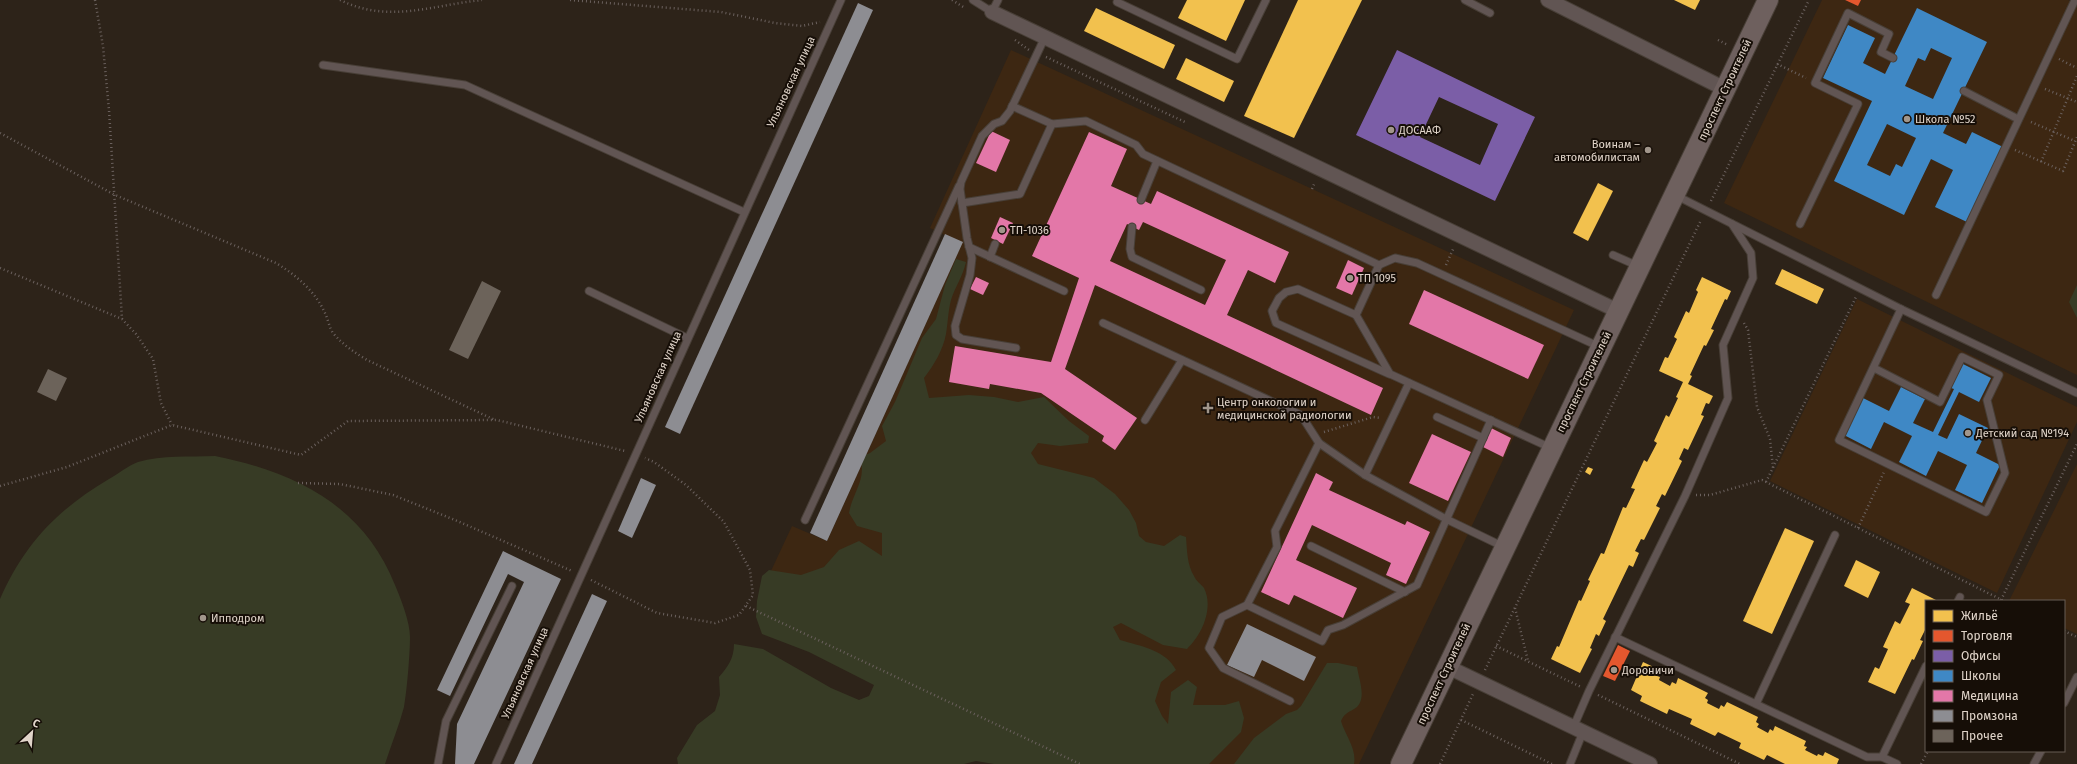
<svg xmlns="http://www.w3.org/2000/svg" width="2077" height="764" font-family="'Fira Sans',sans-serif">
	<style>
		.built { fill: #3d2712 }
		.green { fill: #373b25 }
		.homes { fill: #f2c14e }
		.shops { fill: #e4572e }
		.offices { fill: #7b5ea7; fill-rule: evenodd }
		.schools { fill: #3f88c5; fill-rule: evenodd }
		.health { fill: #e377a8; fill-rule: evenodd }
		.industry { fill: #8d8d92 }
		.building { fill: #6c635a }
		.lines { fill: none; stroke-linecap: round; stroke-linejoin: round }
		.service-casing { stroke: #483f37; stroke-width: 9 }
		.minor-casing { stroke: #483f37; stroke-width: 16 }
		.secondary-casing { stroke: #483f37; stroke-width: 22 }
		.path { stroke: #6b615e; stroke-width: 2.5; stroke-dasharray: 1 3; stroke-linecap: butt }
		.service { stroke: #615553; stroke-width: 7 }
		.minor { stroke: #615553; stroke-width: 14 }
		.secondary { stroke: #6e605e; stroke-width: 20 }
		.poi-dot { fill: #a1968b; stroke: #160e07; stroke-width: 1.5 }
		.labels { text-anchor: middle; dominant-baseline: central; stroke-width: 4; stroke-linejoin: round; paint-order: stroke }
		.street-label { font-size: 11px; fill: #e0d4c9; stroke: #160e07 }
		.poi-label { font-size: 11px; fill: #e0d4c9; stroke: #160e07; text-anchor: start }
	</style>
	<rect width="100%" height="100%" fill="#2d2319"/>
	<!-- built -->
	<g class="built">
		<polygon points="1822,0 1845,0 1858,6 1861,0 2068,0 2077,4 2077,375 1724,203"/>
		<polygon points="1011,50 1574,310 1359,764 1105,764 757,601 792,526 827,541 962,243 930,228"/>
		<polygon points="1857,299 2077,407 2077,422 1997,593 1770,481"/>
		<polygon points="2077,464 2077,634 2064,628 2064,601 2009,601"/>
	</g>
	<!-- green -->
	<g class="green">
		<path d="M956,259l10,3c-3,14 -11,25 -15,38 -3,11 -3,23 -5,34 -3,16 -12,31 -22,44l5,20 40,-3 25,2 24,5 26,-5 25,24 20,15 -1,7 -28,3 -22,-3 -7,10 7,11 56,14 21,16 14,16 7,13 3,13 7,6 18,4 16,-11 6,2c1,13 1,28 8,39 2,5 7,8 10,12 10,20 -2,47 -17,61l-24,-4 -42,-22 -8,4 7,13c20,6 46,10 56,30l-15,12 -6,19 7,15 6,8 3,-32 17,-12 9,7 -4,18h32l14,-4 5,17 -3,14 -32,32h-215l-18,-3 -12,3h-286l-1,-6 20,-33 18,-14 5,-16 -1,-18c9,-10 15,-19 15,-33l29,5 68,39 28,12 10,-4 5,-11 -65,-33 -47,-18 -6,-17 1,-16 5,-25 7,-6 32,5 23,-8 15,-17 20,-9 23,15v-23l-25,-7 -8,-13c4,-22 18,-33 11,-56l10,-4 16,-12 -4,-15 13,-24 27,-64 14,-19 9,-34z"/>
		<polygon points="2077,285 2077,318 2069,302"/>
		<path d="M215,456c80,16 148,49 180,129 6,14 15,37 15,52 0,17 -3,54 -6,70 -5,19 -13,38 -19,57h-385v-165c25,-56 57,-89 109,-120 9,-5 20,-14 29,-17 24,-7 52,-5 77,-6z"/>
		<path d="M1327,663h11l19,4c2,13 11,34 -3,42 -7,4 -10,5 -13,12 4,14 16,28 13,43h-120l20,-26 32,-24 11,-4 4,-4z"/>
	</g>
	<!-- homes -->
	<g class="homes">
		<polygon points="1187,0 1245,0 1226,41 1178,18"/>
		<polygon points="1298,0 1362,0 1294,138 1244,116"/>
		<polygon points="1674,0 1700,0 1695,10"/>
		<polygon points="1096,8 1175,45 1164,69 1084,31"/>
		<polygon points="1186,58 1234,81 1224,102 1176,79"/>
		<polygon points="1598,183 1613,191 1588,241 1573,233"/>
		<polygon points="1782,269 1824,289 1817,304 1775,284"/>
		<polygon points="1702,277 1731,291 1727,300 1725,299 1711,329 1714,330 1706,346 1704,345 1690,375 1692,376 1688,384 1713,396 1709,404 1706,403 1701,415 1704,416 1688,450 1684,448 1679,459 1682,461 1665,496 1662,494 1656,506 1660,508 1644,540 1641,539 1635,551 1639,553 1633,567 1629,565 1603,619 1606,621 1599,636 1596,634 1590,648 1592,649 1580,673 1551,659 1557,646 1559,647 1579,600 1581,601 1590,581 1588,580 1601,553 1604,554 1623,507 1626,508 1635,489 1631,488 1644,460 1647,462 1657,443 1654,441 1666,415 1669,417 1678,398 1676,397 1683,382 1659,371 1665,357 1668,358 1677,339 1674,337 1686,311 1689,313 1698,292 1696,290"/>
		<polygon points="1588,467 1593,469 1590,475 1585,472"/>
		<polygon points="1785,528 1814,541 1772,634 1743,621"/>
		<polygon points="1856,560 1880,572 1868,598 1844,586"/>
		<polygon points="1912,588 1938,601 1926,601 1926,628 1920,640 1923,641 1914,660 1912,659 1895,694 1868,682 1875,667 1879,669 1888,649 1883,647 1895,621 1900,624 1910,604 1905,602"/>
		<polygon points="1643,662 1660,670 1657,676 1660,677 1659,680 1670,686 1672,682 1676,684 1678,678 1708,693 1705,698 1708,700 1707,703 1719,709 1721,705 1724,707 1727,702 1758,717 1756,722 1759,724 1757,727 1768,733 1770,729 1773,731 1775,726 1806,741 1804,746 1807,747 1805,750 1817,756 1818,754 1823,756 1825,752 1839,759 1837,764 1785,764 1767,755 1764,760 1739,748 1741,743 1718,732 1715,736 1690,724 1692,719 1669,709 1667,714 1640,701 1642,696 1631,690"/>
	</g>
	<!-- shops -->
	<g class="shops">
		<polygon points="1845,0 1861,0 1858,6"/>
		<polygon points="1618,645 1630,651 1615,681 1603,676"/>
	</g>
	<!-- offices -->
	<path class="offices" d="M1397,50l138,67 -40,84 -139,-66zM1439,97l59,27 -18,41 -60,-28z"/>
	<!-- schools -->
	<g class="schools">
		<path d="M1917,8l70,34 -44,91 23,11 6,-12 31,15 -36,75 -32,-15 18,-37 -22,-11 -27,56 -70,-34 38,-80 -49,-23 25,-53 27,13 -12,25 22,11zM1931,48l21,10 -19,41 -28,-13 13,-28 7,3zM1887,124l29,14 -14,29 -6,-3 -6,12 -23,-11z"/>
		<polygon points="1963,364 1991,378 1979,402 1959,392 1938,435 1947,439 1959,414 1988,428 1976,453 2000,465 1982,503 1955,490 1967,465 1938,451 1926,476 1899,462 1912,436 1884,422 1871,449 1844,435 1863,398 1889,411 1901,387 1925,399 1913,423 1933,432 1954,389 1951,388"/>
	</g>
	<!-- health -->
	<g class="health">
		<polygon points="991,131 1010,140 996,172 976,163"/>
		<path d="M1089,132l38,17 -16,37 40,18 6,-13 132,61 -14,31 -27,-13 -21,45 156,73 -12,27 -276,-130 -30,84 72,49 -22,32 -13,-9 2,-5 -63,-43 -51,-9 -1,5 -40,-7 6,-36 96,16 28,-84 -47,-22zM1143,222l83,38 -21,45 -95,-44 17,-37 12,6z"/>
		<polygon points="1000,217 1013,223 1003,244 991,238"/>
		<polygon points="1348,260 1364,268 1352,295 1336,288"/>
		<polygon points="976,277 989,283 983,295 970,289"/>
		<polygon points="1424,290 1544,345 1528,379 1409,324"/>
		<polygon points="1491,428 1511,438 1503,457 1483,447"/>
		<polygon points="1432,434 1471,452 1448,501 1409,483"/>
		<polygon points="1316,473 1333,482 1329,490 1405,525 1407,521 1430,532 1406,584 1386,575 1391,563 1312,525 1296,560 1357,588 1343,618 1294,595 1289,605 1261,592"/>
	</g>
	<!-- industry -->
	<g class="industry">
		<polygon points="858,3 873,10 680,434 665,427"/>
		<polygon points="945,234 963,242 827,541 810,533"/>
		<polygon points="641,478 656,485 632,538 618,531"/>
		<polygon points="503,551 561,579 474,764 455,764 457,724 524,582 508,574 450,696 437,690"/>
		<polygon points="592,594 607,601 532,764 514,764"/>
		<polygon points="1247,624 1316,657 1304,681 1262,660 1254,677 1227,665"/>
	</g>
	<!-- building -->
	<g class="building">
		<polygon points="482,281 501,291 468,359 449,350"/>
		<polygon points="48,369 67,378 56,401 37,392"/>
	</g>
	<g class="lines">
		<defs>
			<g id="service">
				<polyline points="973,0 992,12 998,0"/>
				<polyline points="1465,0 1490,13"/>
				<polyline points="1117,2 1237,59 1266,0"/>
				<polyline points="323,65 465,85 744,212"/>
				<polyline points="1964,91 2018,119"/>
				<polyline points="1012,106 1052,124 1086,121 1136,145 1143,154 1379,265 1356,315 1390,374 1551,448"/>
				<polyline points="1675,195 1901,309 2077,393"/>
				<polyline points="1141,200 1157,161"/>
				<polyline points="962,203 1020,194 1052,124"/>
				<polyline points="1800,224 1858,104 1815,83 1848,13 1889,34 1881,52 1893,58"/>
				<polyline points="1132,227 1130,249 1132,257 1201,290"/>
				<polyline points="969,247 1064,291"/>
				<polyline points="1613,255 1638,266"/>
				<polyline points="990,257 995,244"/>
				<polyline points="1379,265 1395,258 1417,263 1600,347"/>
				<polyline points="589,291 687,338"/>
				<polyline points="1936,295 2075,0"/>
				<polyline points="1356,315 1298,289 1286,292 1279,298 1272,311 1276,323 1389,374"/>
				<polyline points="1103,323 1301,415 1319,443 1365,475 1446,519 1504,547"/>
				<polyline points="1016,348 962,339 956,335 955,326 970,275 972,258 967,238 960,189 961,182 982,136 994,124 1002,121 1010,111 1045,37"/>
				<polyline points="1874,368 1940,402 1962,357 1999,375 1987,400 2005,473 1986,512 1839,440 1901,309"/>
				<polyline points="1437,417 1483,438"/>
				<polyline points="1145,420 1182,360"/>
				<polyline points="1319,443 1275,531 1277,547 1247,605 1322,641 1328,630 1343,625 1417,585 1491,420"/>
				<polyline points="1365,475 1409,383"/>
				<polyline points="805,520 959,186"/>
				<polyline points="1311,546 1405,592"/>
				<polyline points="1958,601 1960,597"/>
				<polyline points="1247,605 1222,617 1209,648 1223,668 1290,701"/>
				<polyline points="1615,637 1867,757 1882,757 1897,764"/>
				<polyline points="2064,703 2077,677"/>
				<polyline points="1756,704 1835,535"/>
				<polyline points="1573,728 1589,691 1685,496 1728,398 1723,345 1753,278 1751,253 1732,224"/>
				<polyline points="1882,757 1926,666"/>
				<polyline points="438,764 446,721 512,586"/>
				<polyline points="496,764 841,0"/>
				<polyline points="1570,764 1583,732"/>
				<polyline points="2034,764 2041,751"/>
			</g>
			<g id="minor">
				<polyline points="1548,0 1725,89"/>
				<polyline points="992,12 1618,311"/>
				<polyline points="1448,667 1650,764"/>
			</g>
			<polyline id="secondary" points="1401,764 1768,0"/>
		</defs>
		<!-- service casing -->
		<use href="#service" class="service-casing"/>
		<!-- minor casing -->
		<use href="#minor" class="minor-casing"/>
		<!-- secondary casing -->
		<use href="#secondary" class="secondary-casing"/>
		<!-- path -->
		<g class="path">
			<polyline points="95,0 103,46 109,110 122,319"/>
			<path d="M340,0c49,24 92,5 142,0"/>
			<polyline points="570,0 721,12 775,23 802,26 820,22"/>
			<polyline points="952,0 965,8"/>
			<polyline points="1015,40 1029,50"/>
			<polyline points="1718,40 1728,45"/>
			<polyline points="1046,57 1187,123"/>
			<polyline points="2059,59 2077,68"/>
			<polyline points="1777,64 1806,78"/>
			<polyline points="2045,89 2077,102"/>
			<polyline points="2031,122 2075,141"/>
			<path d="M0,133l115,62 161,68c20,12 39,28 49,50 3,6 4,14 8,20 10,12 21,19 34,27l128,60"/>
			<polyline points="2015,150 2063,171 2077,137"/>
			<polyline points="2041,162 2077,76"/>
			<polyline points="1312,189 1315,182"/>
			<polyline points="1711,201 1809,0"/>
			<polyline points="1446,265 1454,247"/>
			<polyline points="0,268 122,319 136,334 153,359 161,403 172,425"/>
			<polyline points="1744,323 1748,330 1756,398 1757,407 1770,439 1773,468"/>
			<polyline points="1324,432 1373,417 1381,418"/>
			<polyline points="1766,482 1856,297"/>
			<polyline points="298,483 340,484 393,495 455,520 572,571"/>
			<polyline points="0,486 67,467 172,425 301,455 348,421 497,420 625,451"/>
			<polyline points="1696,495 1710,495 1762,480 2004,601"/>
			<polyline points="1858,528 1884,472"/>
			<polyline points="591,580 657,613 715,623 739,615 753,595 750,570 724,522 686,485 654,462 645,458"/>
			<polyline points="2001,600 2077,444"/>
			<polyline points="746,606 1080,764"/>
			<polyline points="1515,608 1528,661"/>
			<polyline points="2064,631 2077,637"/>
			<polyline points="1496,646 1581,687"/>
			<polyline points="1485,670 1701,220"/>
			<polyline points="1598,695 1740,764"/>
			<polyline points="1461,720 1552,764"/>
			<polyline points="1440,764 1473,694"/>
			<polyline points="1921,764 1928,751"/>
		</g>
		<!-- service -->
		<use href="#service" class="service"/>
		<!-- minor -->
		<use href="#minor" class="minor"/>
		<!-- secondary -->
		<use href="#secondary" class="secondary"/>
	</g>
	<!-- markers -->
	<g class="poi-dot">
		<circle cx="1907" cy="119" r="4"/>
		<circle cx="1391" cy="130" r="4"/>
		<circle cx="1648" cy="150" r="4"/>
		<circle cx="1002" cy="230" r="4"/>
		<circle cx="1350" cy="278" r="4"/>
		<path d="M1206 402h4v4h4v4h-4v4h-4v-4h-4v-4h4z"/>
		<circle cx="1968" cy="433" r="4"/>
		<circle cx="203" cy="618" r="4"/>
		<circle cx="1614" cy="670" r="4"/>
	</g>
	<g class="labels">
		<!-- street labels -->
		<g class="street-label">
			<text transform="translate(791 82) rotate(-65)">Ульяновская улица</text>
			<text transform="translate(1725 90) rotate(-65)">проспект Строителей</text>
			<text transform="translate(658 377) rotate(-66)">Ульяновская улица</text>
			<text transform="translate(1584 382) rotate(-64)">проспект Строителей</text>
			<text transform="translate(525 673) rotate(-66)">Ульяновская улица</text>
			<text transform="translate(1444 674) rotate(-65)">проспект Строителей</text>
		</g>
		<!-- poi labels -->
		<g class="poi-label">
			<text x="1915" y="119">Школа №52</text>
			<text x="1399" y="130">ДОСААФ</text>
			<text x="1640" y="144" text-anchor="end">Воинам –<tspan x="1640" dy="13">автомобилистам</tspan></text>
			<text x="1010" y="230">ТП-1036</text>
			<text x="1358" y="278">ТП 1095</text>
			<text x="1217" y="402">Центр онкологии и<tspan x="1217" dy="13">медицинской радиологии</tspan></text>
			<text x="1976" y="433">Детский сад №194</text>
			<text x="211" y="618">Ипподром</text>
			<text x="1622" y="670">Дороничи</text>
		</g>
	</g>
	<!-- legend -->
	<rect x="1925" y="600" width="140" height="152" fill="#160e07" stroke="#675d55"/>
	<rect x="1933" y="610" width="20" height="12" fill="#f2c14e" stroke="#675d55"/>
	<text x="1961" y="620" font-size="12" fill="#e0d4c9">Жильё</text>
	<rect x="1933" y="630" width="20" height="12" fill="#e4572e" stroke="#675d55"/>
	<text x="1961" y="640" font-size="12" fill="#e0d4c9">Торговля</text>
	<rect x="1933" y="650" width="20" height="12" fill="#7b5ea7" stroke="#675d55"/>
	<text x="1961" y="660" font-size="12" fill="#e0d4c9">Офисы</text>
	<rect x="1933" y="670" width="20" height="12" fill="#3f88c5" stroke="#675d55"/>
	<text x="1961" y="680" font-size="12" fill="#e0d4c9">Школы</text>
	<rect x="1933" y="690" width="20" height="12" fill="#e377a8" stroke="#675d55"/>
	<text x="1961" y="700" font-size="12" fill="#e0d4c9">Медицина</text>
	<rect x="1933" y="710" width="20" height="12" fill="#8d8d92" stroke="#675d55"/>
	<text x="1961" y="720" font-size="12" fill="#e0d4c9">Промзона</text>
	<rect x="1933" y="730" width="20" height="12" fill="#6c635a" stroke="#675d55"/>
	<text x="1961" y="740" font-size="12" fill="#e0d4c9">Прочее</text>
	<!-- north arrow -->
	<g transform="translate(32 732) rotate(26)" stroke="#160e07" stroke-width="3" paint-order="stroke">
	<path d="M0-3L7 15L0 10L-7 15Z" fill="#e0d4c9"/>
	<text y="-6" font-size="11" font-weight="bold" text-anchor="middle" fill="#e0d4c9">С</text>
	</g>
</svg>
